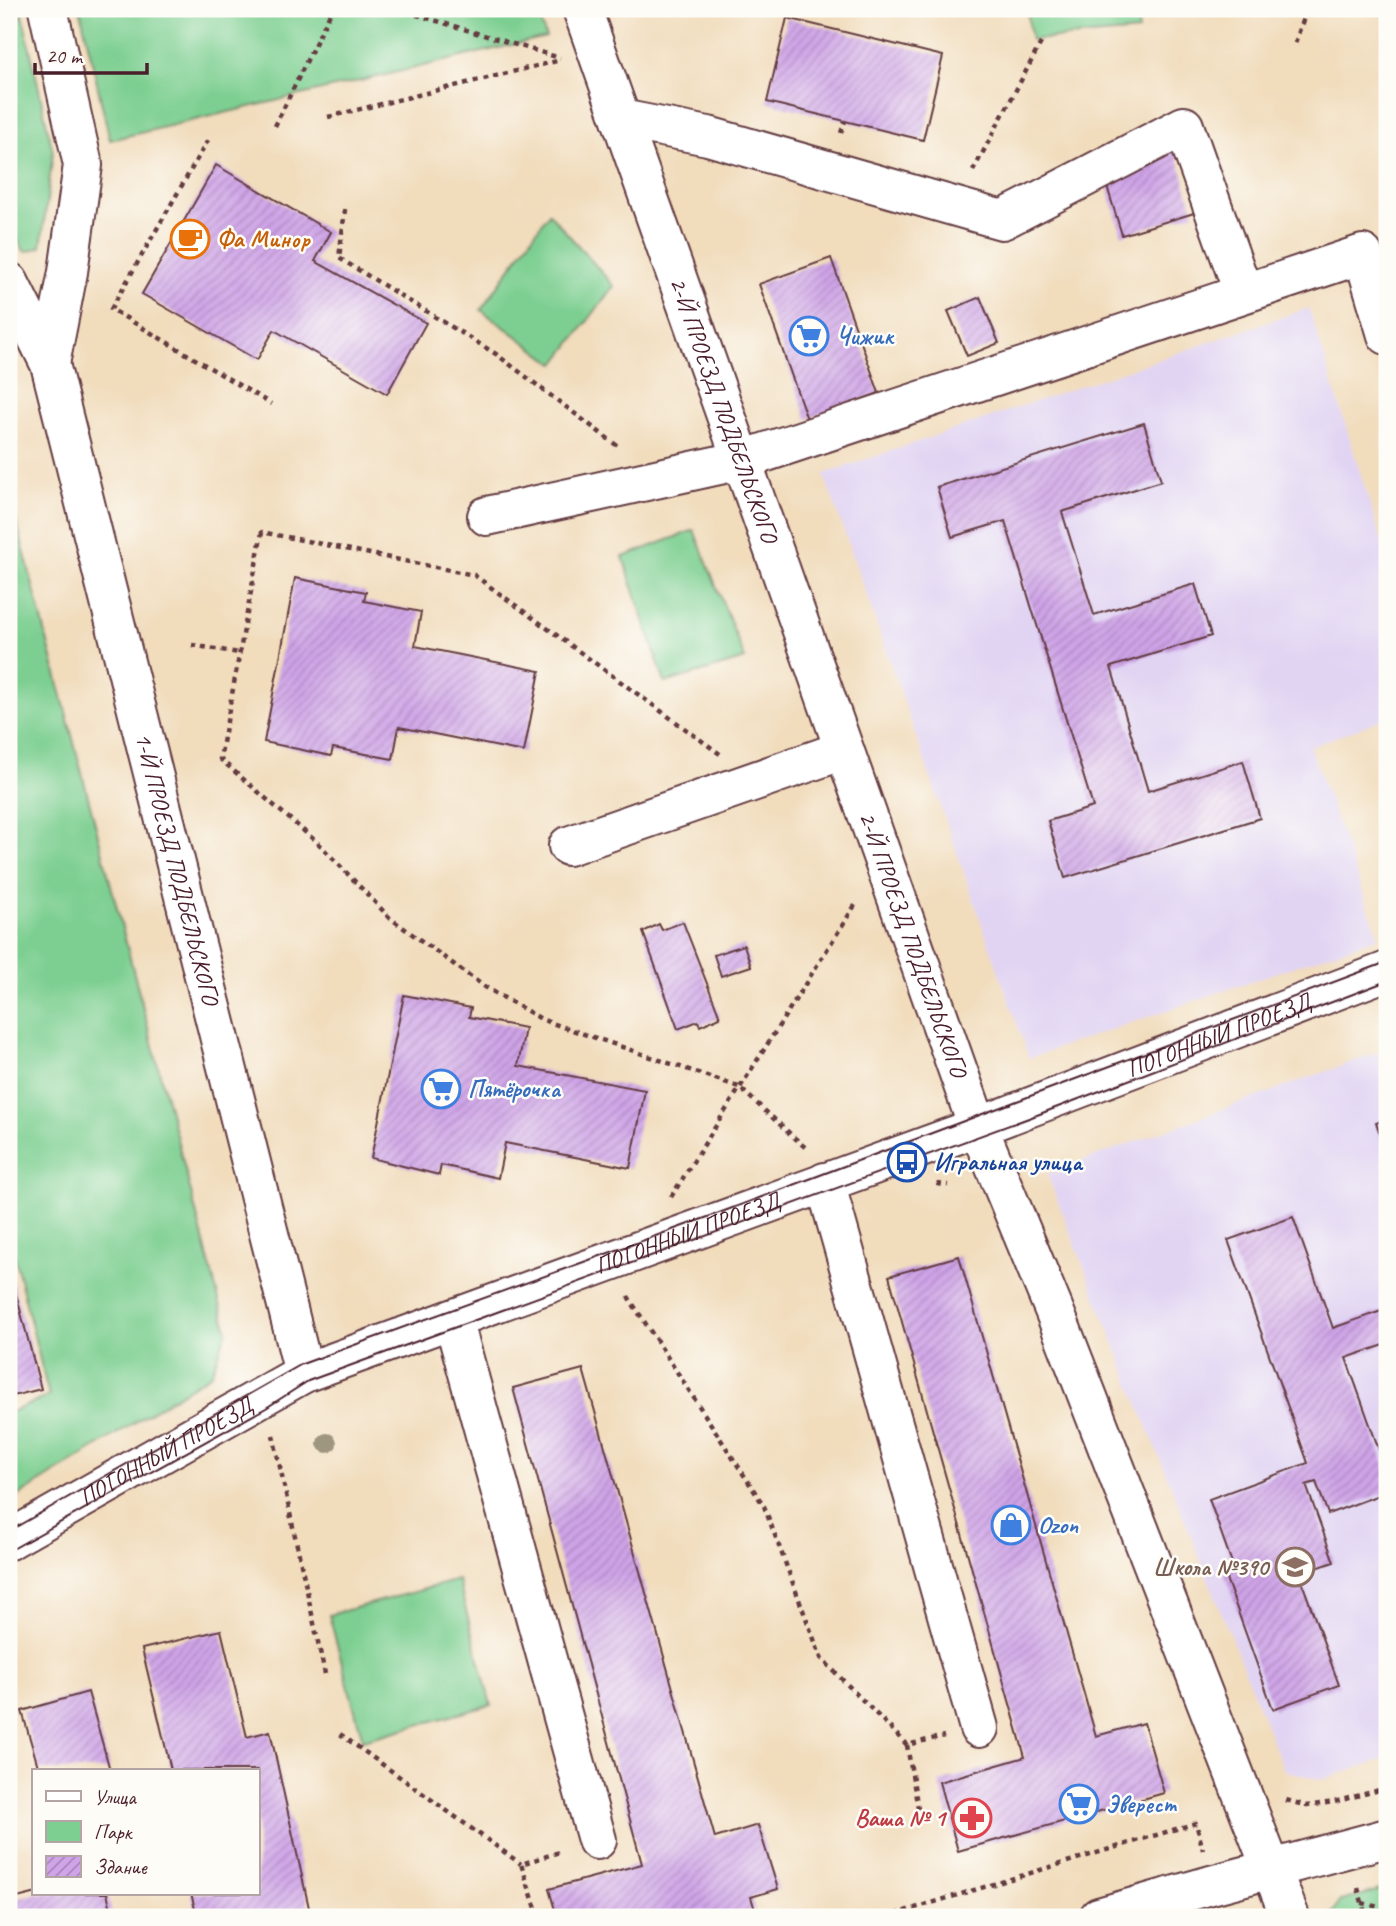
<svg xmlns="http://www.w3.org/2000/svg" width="1396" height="1926" font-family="Caveat,sans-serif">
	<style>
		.built { fill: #e1d4f3 }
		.green { fill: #7dcf91; stroke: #64775e; stroke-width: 2 }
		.building { fill: url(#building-hatch) }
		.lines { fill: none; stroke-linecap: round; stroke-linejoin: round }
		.minor-casing { stroke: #633b41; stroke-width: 42 }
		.path { stroke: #633b41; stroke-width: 4.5; stroke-dasharray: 5 5; stroke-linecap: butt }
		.minor { stroke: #fff; stroke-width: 38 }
		.tram { stroke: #4a1f2b; stroke-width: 2 }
		.tree { fill: #9f9680 }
		.labels { text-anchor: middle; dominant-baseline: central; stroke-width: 5; stroke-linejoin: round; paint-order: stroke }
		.food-label { font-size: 24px; font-weight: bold; fill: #c56008; stroke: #fdfcf7; text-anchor: start }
		.shop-label { font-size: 24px; font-weight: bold; fill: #366cbe; stroke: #fdfcf7; text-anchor: start }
		.street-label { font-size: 24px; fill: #4a1f2b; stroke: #fdfcf7 }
		.transit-label { font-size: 24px; font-weight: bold; fill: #164399; stroke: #fdfcf7; text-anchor: start }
		.education-label { font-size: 24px; font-weight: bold; fill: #785e54; stroke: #fdfcf7; text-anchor: end }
		.health-label { font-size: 24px; font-weight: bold; fill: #be3a42; stroke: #fdfcf7; text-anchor: end }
	</style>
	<defs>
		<pattern id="building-hatch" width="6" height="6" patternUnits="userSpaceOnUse" patternTransform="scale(1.75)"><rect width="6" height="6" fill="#cfa4e8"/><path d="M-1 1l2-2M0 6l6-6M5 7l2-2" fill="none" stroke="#aa85bc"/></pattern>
	</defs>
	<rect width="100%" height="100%" fill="#fdfcf7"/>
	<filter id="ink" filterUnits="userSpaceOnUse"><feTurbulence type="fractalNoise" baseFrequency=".0143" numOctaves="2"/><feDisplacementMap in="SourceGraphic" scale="14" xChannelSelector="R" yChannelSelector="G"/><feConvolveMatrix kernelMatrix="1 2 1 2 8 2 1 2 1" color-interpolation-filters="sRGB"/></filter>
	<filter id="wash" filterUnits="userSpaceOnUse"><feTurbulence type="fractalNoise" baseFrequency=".00686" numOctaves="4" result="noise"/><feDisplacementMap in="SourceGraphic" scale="28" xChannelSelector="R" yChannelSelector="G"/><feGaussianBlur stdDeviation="1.57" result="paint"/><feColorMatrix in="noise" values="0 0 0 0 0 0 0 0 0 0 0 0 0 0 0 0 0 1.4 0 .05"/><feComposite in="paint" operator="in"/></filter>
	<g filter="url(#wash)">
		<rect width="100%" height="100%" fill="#f1dcbc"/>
		<!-- built -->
		<g class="built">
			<polygon points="1309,308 1387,559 1387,717 1310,747 1379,937 1029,1058 824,474"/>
			<polygon points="1387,1049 1387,1758 1321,1780 1284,1770 1047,1174"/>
		</g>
		<!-- green -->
		<g class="green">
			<polygon points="9,9 21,9 53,152 41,247 25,252 9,225"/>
			<polygon points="80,9 536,9 546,37 110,140"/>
			<polygon points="1027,9 1136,9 1139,31 1031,40"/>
			<polygon points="549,213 614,286 555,364 481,310"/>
			<polygon points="9,493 227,1331 211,1374 9,1502 9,1413 49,1396 9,1235"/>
			<polygon points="694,530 745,659 665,683 623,557"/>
			<polygon points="458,1580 491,1705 363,1740 329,1615"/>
			<polygon points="1387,1888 1387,1917 1330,1917 1341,1901"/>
		</g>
		<g id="blocks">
			<!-- building -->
			<g class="building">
				<polygon points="787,18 943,56 923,140 767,102"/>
				<polygon points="1175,148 1194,213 1122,235 1102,170"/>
				<polygon points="216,165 331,232 315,261 426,323 387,394 274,330 257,360 142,294"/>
				<polygon points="831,258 879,393 807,419 759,284"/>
				<polygon points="980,297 999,343 967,356 948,311"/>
				<polygon points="1144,423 1161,481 1062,512 1094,615 1195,584 1211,636 1111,667 1148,791 1243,761 1260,818 1065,878 1048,821 1093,807 1005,521 952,537 937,487"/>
				<polygon points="295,578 366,592 364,601 421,612 415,646 540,671 524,752 399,727 393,759 333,748 331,756 264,742"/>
				<polygon points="683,922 720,1017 700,1026 698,1021 678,1029 643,932 659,924 662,930"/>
				<polygon points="744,945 751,966 721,976 714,955"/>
				<polygon points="404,995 471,1008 469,1017 525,1028 518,1066 645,1090 630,1168 505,1143 498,1178 441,1165 439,1175 371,1158"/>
				<polygon points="1387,1119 1387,1154 1376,1123"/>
				<polygon points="1293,1217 1333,1328 1387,1309 1387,1344 1346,1358 1387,1472 1387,1492 1328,1514 1316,1482 1306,1485 1334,1562 1299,1574 1339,1685 1273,1709 1223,1570 1233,1566 1209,1499 1308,1463 1228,1240"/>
				<polygon points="959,1256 1096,1736 1144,1723 1164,1793 958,1851 939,1782 1025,1757 889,1276"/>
				<polygon points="9,1267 41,1389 9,1397"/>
				<polygon points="583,1369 715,1838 758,1825 778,1889 751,1897 755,1910 729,1917 707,1917 705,1910 681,1917 557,1917 549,1889 642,1864 513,1388"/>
				<polygon points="221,1630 247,1737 270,1731 311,1917 197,1917 191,1893 257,1893 257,1770 171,1770 142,1649"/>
				<polygon points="88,1692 110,1770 39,1770 22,1711"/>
				<polygon points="37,1893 107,1893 113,1917 9,1917 9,1900"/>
			</g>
		</g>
	</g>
	<g filter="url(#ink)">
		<use href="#blocks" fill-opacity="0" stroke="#633b41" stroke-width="2"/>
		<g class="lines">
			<defs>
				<g id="minor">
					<polyline points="48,9 83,165 68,272 50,364"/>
					<path id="s1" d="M582,9l393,1110 79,191 236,607"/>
					<polyline points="621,119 708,136 1002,220 1184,126 1243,292"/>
					<path id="s2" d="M9,282l41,82 254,1009"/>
					<polyline points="487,516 742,460 1363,254 1387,335"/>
					<polyline points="568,846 844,750"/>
					<polyline points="825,1182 979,1728"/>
					<polyline points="453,1319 597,1840"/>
					<path id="s3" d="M9,1540l295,-167 674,-246 409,-156"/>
					<polyline points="1099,1917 1211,1885 1387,1838"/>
				</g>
			</defs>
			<!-- minor casing -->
			<use href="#minor" class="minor-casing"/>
			<!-- path -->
			<g class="path">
				<polyline points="397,9 560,58"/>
				<polyline points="1295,43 1307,9"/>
				<polyline points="328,117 561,60"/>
				<polyline points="275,126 332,9"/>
				<polyline points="841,133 845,121"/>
				<polyline points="208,140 111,309 271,404"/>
				<polyline points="973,171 1043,39"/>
				<polyline points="345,209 339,258 496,354 619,447"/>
				<polyline points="192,645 239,653"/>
				<polyline points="720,754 474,575 262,532 220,759 319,844 390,918 485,987 543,1020 739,1087 808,1150"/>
				<polyline points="937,1184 948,1185"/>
				<polyline points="671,1197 857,902"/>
				<polyline points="631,1297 629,1298 764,1506 821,1658 907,1745 944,1736"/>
				<polyline points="273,1435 325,1674"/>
				<polyline points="340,1734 521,1864"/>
				<polyline points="907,1745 918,1809"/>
				<polyline points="1286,1800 1307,1806 1334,1802 1387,1788"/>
				<polyline points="1358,1888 1366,1917"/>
				<polyline points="1362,1903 1387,1909"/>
				<polyline points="539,1917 521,1864 563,1851"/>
				<polyline points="885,1917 1196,1823 1203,1850"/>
			</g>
			<!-- minor -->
			<use href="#minor" class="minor"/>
			<!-- tram -->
			<g class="tram">
				<polyline points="9,1531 302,1364 719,1213 1387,962"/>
				<polyline points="9,1551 266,1408 308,1381 1037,1115 1387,981"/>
			</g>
		</g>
		<!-- trees -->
		<circle class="tree" cx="327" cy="1443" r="10"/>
	</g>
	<!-- icons -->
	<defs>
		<symbol id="cafe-ring" viewBox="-11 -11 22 22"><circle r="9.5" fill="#fdfcf7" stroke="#e8710a" stroke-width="1.5"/><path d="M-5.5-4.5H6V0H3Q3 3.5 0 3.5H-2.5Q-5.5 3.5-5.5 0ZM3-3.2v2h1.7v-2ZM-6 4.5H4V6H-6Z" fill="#e8710a"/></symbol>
		<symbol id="supermarket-ring" viewBox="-11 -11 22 22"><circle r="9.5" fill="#fdfcf7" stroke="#3f7fe0" stroke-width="1.5"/><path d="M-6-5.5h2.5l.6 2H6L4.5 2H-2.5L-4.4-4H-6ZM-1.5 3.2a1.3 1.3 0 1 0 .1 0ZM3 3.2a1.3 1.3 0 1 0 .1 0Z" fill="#3f7fe0"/></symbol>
		<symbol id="bus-ring" viewBox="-11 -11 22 22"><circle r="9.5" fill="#fdfcf7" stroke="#1a4fb4" stroke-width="1.5"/><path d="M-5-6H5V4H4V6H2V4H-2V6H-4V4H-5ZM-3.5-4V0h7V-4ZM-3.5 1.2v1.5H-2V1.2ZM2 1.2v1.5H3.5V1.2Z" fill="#1a4fb4"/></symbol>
		<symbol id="shop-ring" viewBox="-11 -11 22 22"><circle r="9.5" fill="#fdfcf7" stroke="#3f7fe0" stroke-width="1.5"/><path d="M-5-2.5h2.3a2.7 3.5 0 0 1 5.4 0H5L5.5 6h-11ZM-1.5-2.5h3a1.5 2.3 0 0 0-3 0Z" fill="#3f7fe0"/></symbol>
		<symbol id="school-ring" viewBox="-11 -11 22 22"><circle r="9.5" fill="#fdfcf7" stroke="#8d6e63" stroke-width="1.5"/><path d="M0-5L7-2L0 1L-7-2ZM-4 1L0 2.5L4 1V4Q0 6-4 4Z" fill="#8d6e63"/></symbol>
		<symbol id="pharmacy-ring" viewBox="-11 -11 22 22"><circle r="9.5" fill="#fdfcf7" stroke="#e0444e" stroke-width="1.5"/><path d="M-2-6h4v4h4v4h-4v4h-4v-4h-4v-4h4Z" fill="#e0444e"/></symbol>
	</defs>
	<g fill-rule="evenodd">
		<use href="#cafe-ring" x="168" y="217" width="44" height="44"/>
		<use href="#supermarket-ring" x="787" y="314" width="44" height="44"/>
		<use href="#supermarket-ring" x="419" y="1067" width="44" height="44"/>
		<use href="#bus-ring" x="885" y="1140" width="44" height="44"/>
		<use href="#shop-ring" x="989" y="1503" width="44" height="44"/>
		<use href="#school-ring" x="1273" y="1545" width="44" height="44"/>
		<use href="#supermarket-ring" x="1057" y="1782" width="44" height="44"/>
		<use href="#pharmacy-ring" x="950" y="1796" width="44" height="44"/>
	</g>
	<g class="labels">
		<!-- food labels -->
		<g class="food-label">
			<text x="217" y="239">Фа Минор</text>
		</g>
		<!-- shop labels -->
		<g class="shop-label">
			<text x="836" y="336">Чижик</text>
			<text x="468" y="1089">Пятёрочка</text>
			<text x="1038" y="1525">Ozon</text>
			<text x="1106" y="1804">Эверест</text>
		</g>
		<!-- street labels -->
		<g class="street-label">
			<text stroke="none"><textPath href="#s1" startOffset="425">2-Й ПРОЕЗД ПОДБЕЛЬСКОГО</textPath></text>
			<text stroke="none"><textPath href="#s2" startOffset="612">1-Й ПРОЕЗД ПОДБЕЛЬСКОГО</textPath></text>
			<text stroke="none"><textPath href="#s1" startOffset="992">2-Й ПРОЕЗД ПОДБЕЛЬСКОГО</textPath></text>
			<text stroke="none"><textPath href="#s3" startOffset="1314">ПОГОННЫЙ ПРОЕЗД</textPath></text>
			<text stroke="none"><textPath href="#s3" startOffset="747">ПОГОННЫЙ ПРОЕЗД</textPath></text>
			<text stroke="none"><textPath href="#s3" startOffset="180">ПОГОННЫЙ ПРОЕЗД</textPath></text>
		</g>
		<!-- transit labels -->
		<g class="transit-label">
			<text x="934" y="1162">Игральная улица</text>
		</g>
		<!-- education labels -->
		<g class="education-label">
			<text x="1268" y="1567">Школа №390</text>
		</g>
		<!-- health labels -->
		<g class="health-label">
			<text x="945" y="1818">Ваша № 1</text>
		</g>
	</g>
	<!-- margin -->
	<rect width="1396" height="1926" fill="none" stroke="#fdfcf7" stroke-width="35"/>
	<!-- legend -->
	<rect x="32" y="1769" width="228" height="126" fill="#fdfcf7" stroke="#b5a4a5" stroke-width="2"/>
	<rect x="46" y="1791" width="35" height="10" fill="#ffffff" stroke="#b5a4a5" stroke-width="2"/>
	<text x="94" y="1804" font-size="21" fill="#4a1f2b">Улица</text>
	<rect x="46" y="1821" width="35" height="21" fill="#7dcf91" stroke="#b5a4a5" stroke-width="2"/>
	<text x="94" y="1839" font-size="21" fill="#4a1f2b">Парк</text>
	<rect x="46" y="1856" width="35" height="21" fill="url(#building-hatch)" stroke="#b5a4a5" stroke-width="2"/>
	<text x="94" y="1874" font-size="21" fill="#4a1f2b">Здание</text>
	<!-- scale -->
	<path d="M35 63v10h112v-10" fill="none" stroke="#4a1f2b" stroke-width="3.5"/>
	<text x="46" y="63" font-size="21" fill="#4a1f2b" stroke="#fdfcf7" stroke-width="5" paint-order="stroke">20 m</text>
</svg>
